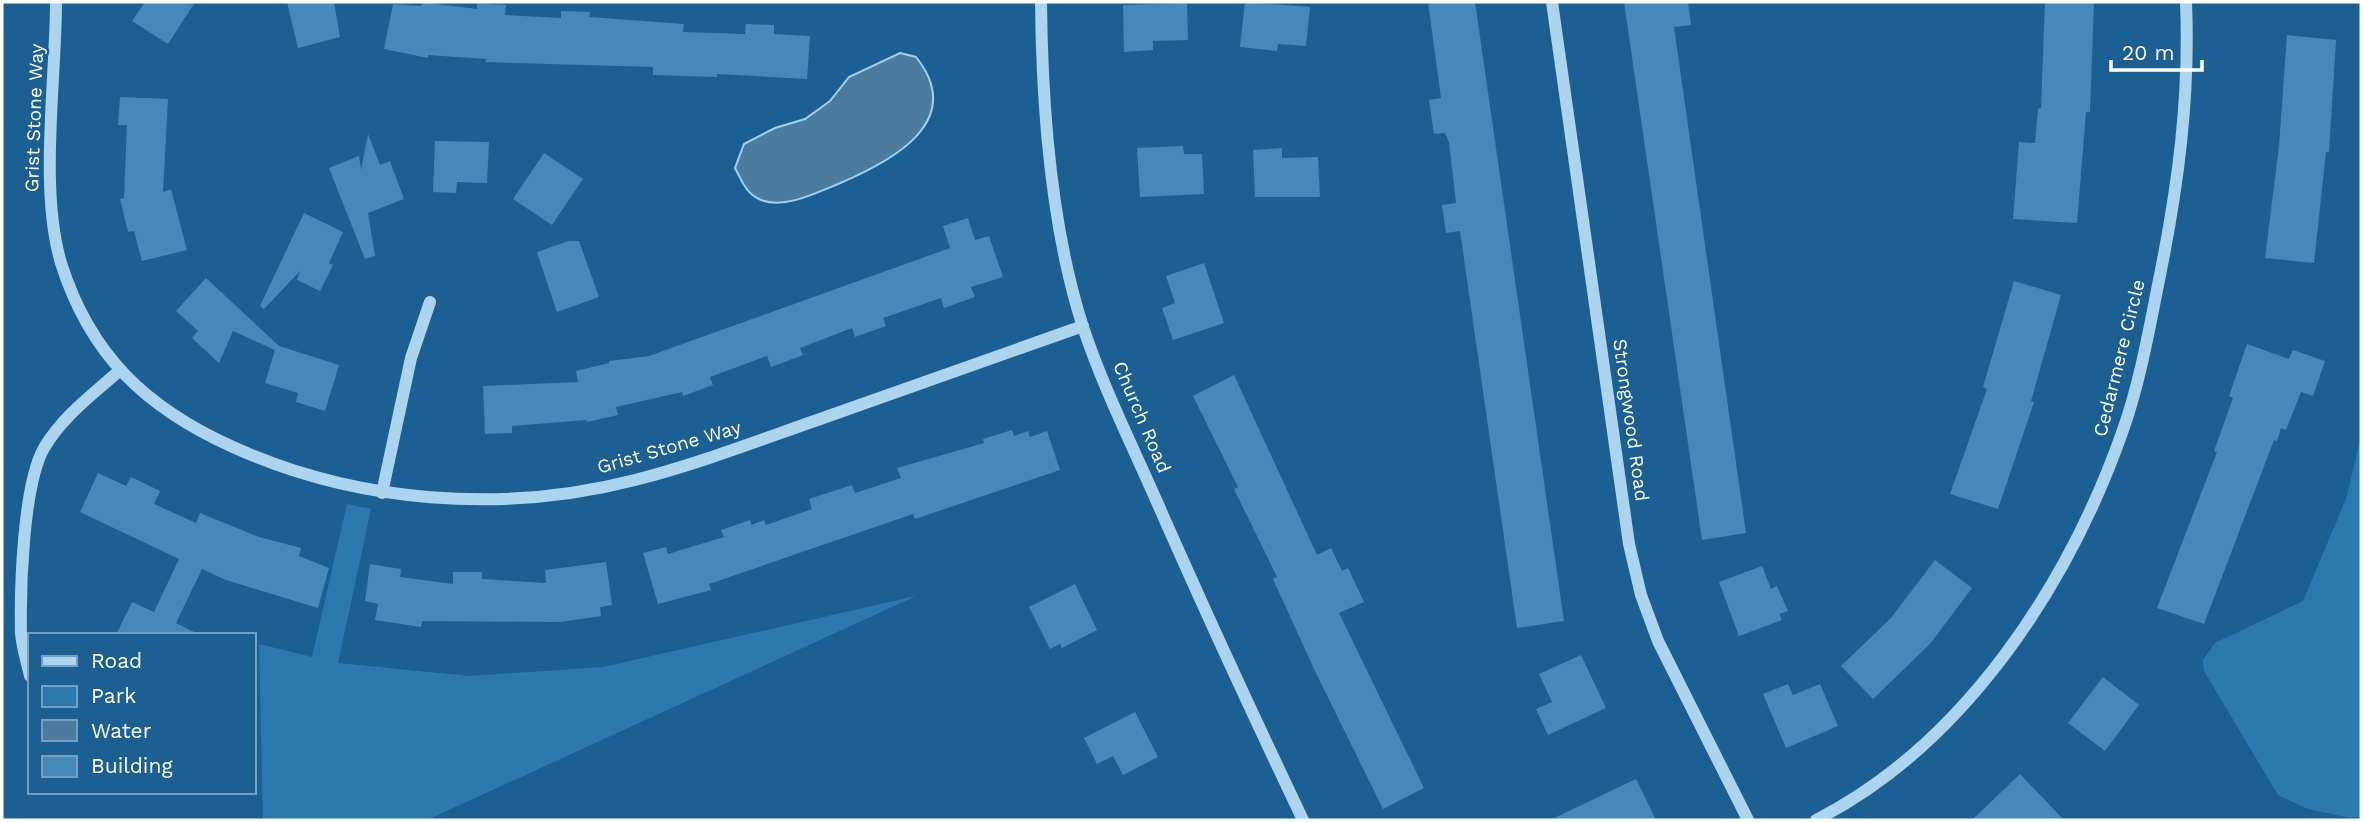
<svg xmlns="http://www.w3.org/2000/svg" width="2363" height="822" font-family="'Work Sans',sans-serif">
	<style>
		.green { fill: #2c79af }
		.water { fill: #4b7b9e; stroke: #a0d1f1; stroke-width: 2 }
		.building { fill: #4489ba }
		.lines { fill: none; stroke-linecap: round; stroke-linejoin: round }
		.minor { stroke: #acd4ef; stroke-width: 12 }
		.labels { text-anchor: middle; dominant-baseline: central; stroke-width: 5; stroke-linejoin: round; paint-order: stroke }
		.street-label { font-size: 19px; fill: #fff; stroke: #1c6093 }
	</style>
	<rect width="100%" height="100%" fill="#1c6093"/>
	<!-- green -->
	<g class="green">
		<polygon points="2361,437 2361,816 2350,818 2308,809 2278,795 2204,671 2203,660 2215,643 2303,601 2346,499"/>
		<polygon points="347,504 371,509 338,663 469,676 603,667 916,596 427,820 263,820 259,644 312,657"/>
	</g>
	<!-- water -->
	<path class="water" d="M900,53l16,4c52,65 -26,105 -78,127 -22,9 -53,25 -77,16 -15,-6 -19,-19 -26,-32l9,-24 31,-16 30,-9 25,-18 19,-24z"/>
	<!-- building -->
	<g class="building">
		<polygon points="145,2 195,2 168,44 132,21"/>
		<polygon points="287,2 334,2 340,37 298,48"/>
		<polygon points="422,2 477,9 477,3 506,5 505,15 561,18 561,11 590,12 589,17 684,24 683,32 745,34 746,24 774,25 774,34 810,36 807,79 717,74 717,77 653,75 653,67 485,62 486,59 428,55 428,58 384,49 393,4 421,6"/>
		<polygon points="1245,2 1310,7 1306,46 1278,44 1277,51 1240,47"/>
		<polygon points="1428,2 1475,2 1564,621 1517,628 1460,231 1446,233 1442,205 1456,203 1449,142 1445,133 1434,134 1429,100 1441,98"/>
		<polygon points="1624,2 1688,2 1691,25 1674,27 1746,533 1702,540"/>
		<polygon points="2045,2 2094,2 2090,112 2086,112 2077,223 2013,219 2019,142 2035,143 2038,109 2041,108"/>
		<polygon points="1187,3 1188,40 1153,41 1153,50 1124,52 1123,5"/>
		<polygon points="2287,35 2336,40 2329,152 2326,152 2314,263 2265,258 2279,146"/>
		<polygon points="120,97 168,99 163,192 171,189 187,250 142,261 134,231 128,232 120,199 124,198 127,125 118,125"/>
		<polygon points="368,134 380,165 390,161 404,199 368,213 375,256 365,259 329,168 359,156 361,170"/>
		<polygon points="435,141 489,142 487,183 457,182 456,193 433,192"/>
		<polygon points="1183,146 1184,154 1202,154 1204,194 1140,197 1137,148"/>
		<polygon points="1282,148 1282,158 1318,157 1320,197 1255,197 1253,150"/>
		<polygon points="544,153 583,179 552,225 513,199"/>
		<polygon points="304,213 343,232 329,263 333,265 320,291 297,280 300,271 264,309 260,306"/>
		<polygon points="968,218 975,240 989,236 1003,277 971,287 975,297 944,308 941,298 883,318 886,326 855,337 852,328 800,348 803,355 771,367 767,356 710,377 713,385 683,396 682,392 616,407 618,415 587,422 586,420 512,426 512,433 485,434 483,386 578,382 576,371 609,363 609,361 649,356 950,248 943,226"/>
		<polygon points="569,241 579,241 599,297 557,312 537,252"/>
		<polygon points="1204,263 1224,323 1173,340 1162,308 1175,303 1166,276"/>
		<polygon points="206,278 279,346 339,365 325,411 296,402 298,393 265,383 275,350 233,331 219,363 192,338 198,331 176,311"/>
		<polygon points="2014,281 2061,295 2031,401 2034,402 1998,509 1950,494 1987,389 1983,387"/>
		<polygon points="2247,344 2289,359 2293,350 2325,361 2313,396 2301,392 2286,430 2281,428 2277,441 2274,440 2204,624 2157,608 2217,452 2214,451 2233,398 2229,396"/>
		<polygon points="1234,375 1317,555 1331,548 1342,571 1348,568 1364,602 1339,613 1424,788 1383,809 1314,669 1273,579 1277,577 1234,489 1238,487 1193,396"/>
		<polygon points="1012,430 1014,436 1028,431 1030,437 1047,431 1060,470 915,519 913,514 709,584 711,590 658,604 643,553 666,547 668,554 724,537 721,530 750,520 751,525 764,520 766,525 812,509 809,499 852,485 855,493 901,478 897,468 984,443 983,439"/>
		<polygon points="98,473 126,486 131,477 160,491 154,504 196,523 200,513 259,537 301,548 299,556 329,568 318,608 226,580 202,569 176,623 200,635 116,635 132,602 154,612 179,559 80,512"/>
		<polygon points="1935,560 1972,588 1930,644 1873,699 1841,666 1891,618"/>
		<polygon points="606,562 612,605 600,607 601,616 560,622 422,621 421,627 375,620 378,604 365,601 370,564 401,569 400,577 453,584 453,572 482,572 482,579 546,583 545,570"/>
		<polygon points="1762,566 1771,589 1777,586 1788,611 1779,614 1782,620 1739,636 1719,582"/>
		<polygon points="1075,584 1097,630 1062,648 1060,644 1050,649 1029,607"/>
		<polygon points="1581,655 1606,708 1548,735 1536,709 1552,702 1539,674"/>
		<polygon points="2103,677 2139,705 2105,751 2068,723"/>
		<polygon points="1788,684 1793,695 1820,684 1838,726 1786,748 1763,694"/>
		<polygon points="1135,712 1158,757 1123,775 1113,756 1097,764 1084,738"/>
		<polygon points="2020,774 2064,820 1972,820"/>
		<polygon points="1636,779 1656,820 1550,820"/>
	</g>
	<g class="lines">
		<!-- minor -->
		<g class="minor">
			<path d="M56,2c0,78 -17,187 5,261 29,92 85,145 172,184 123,56 270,67 402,33 63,-16 125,-40 188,-62 86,-31 173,-61 260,-92"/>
			<path d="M1041,2c1,103 10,226 42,325 20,60 49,118 74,175 47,107 96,213 146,318"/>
			<polyline points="1552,2 1629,544 1641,595 1658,641 1748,820"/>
			<polyline points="382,493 411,358 430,302"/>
			<path d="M30,676c-3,-14 -8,-29 -9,-43 -1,-44 2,-148 23,-185 19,-32 48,-53 75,-77"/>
			<path d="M1816,820c149,-76 253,-236 307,-390 17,-48 26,-100 36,-150 19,-93 31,-183 27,-278"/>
		</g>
	</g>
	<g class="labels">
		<!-- street labels -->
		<g class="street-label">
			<text transform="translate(34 118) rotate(-88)">Grist Stone Way</text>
			<text transform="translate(2119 358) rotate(-76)">Cedarmere Circle</text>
			<text transform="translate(1142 417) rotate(67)">Church Road</text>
			<text transform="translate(1631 420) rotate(82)">Strongwood Road</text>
			<text transform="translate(669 447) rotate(-16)">Grist Stone Way</text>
		</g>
	</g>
	<!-- border -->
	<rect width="2363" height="822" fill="none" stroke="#ffffff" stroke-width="7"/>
	<!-- legend -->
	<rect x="28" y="633" width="228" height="161" fill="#1c6093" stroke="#77a0be" stroke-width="2"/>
	<rect x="42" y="656" width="35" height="10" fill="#acd4ef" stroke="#77a0be" stroke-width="2"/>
	<text x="91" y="668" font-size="21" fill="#ffffff">Road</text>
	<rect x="42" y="686" width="35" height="21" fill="#2c79af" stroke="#77a0be" stroke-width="2"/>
	<text x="91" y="703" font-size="21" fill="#ffffff">Park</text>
	<rect x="42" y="720" width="35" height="21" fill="#4b7b9e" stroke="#77a0be" stroke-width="2"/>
	<text x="91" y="738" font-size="21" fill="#ffffff">Water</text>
	<rect x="42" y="756" width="35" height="21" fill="#4489ba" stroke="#77a0be" stroke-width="2"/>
	<text x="91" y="773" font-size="21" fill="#ffffff">Building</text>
	<!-- scale -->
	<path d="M2111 60v10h91v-10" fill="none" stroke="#ffffff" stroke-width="3.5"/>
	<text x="2122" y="60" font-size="21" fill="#ffffff" stroke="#1c6093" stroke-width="5" paint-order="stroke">20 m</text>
</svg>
